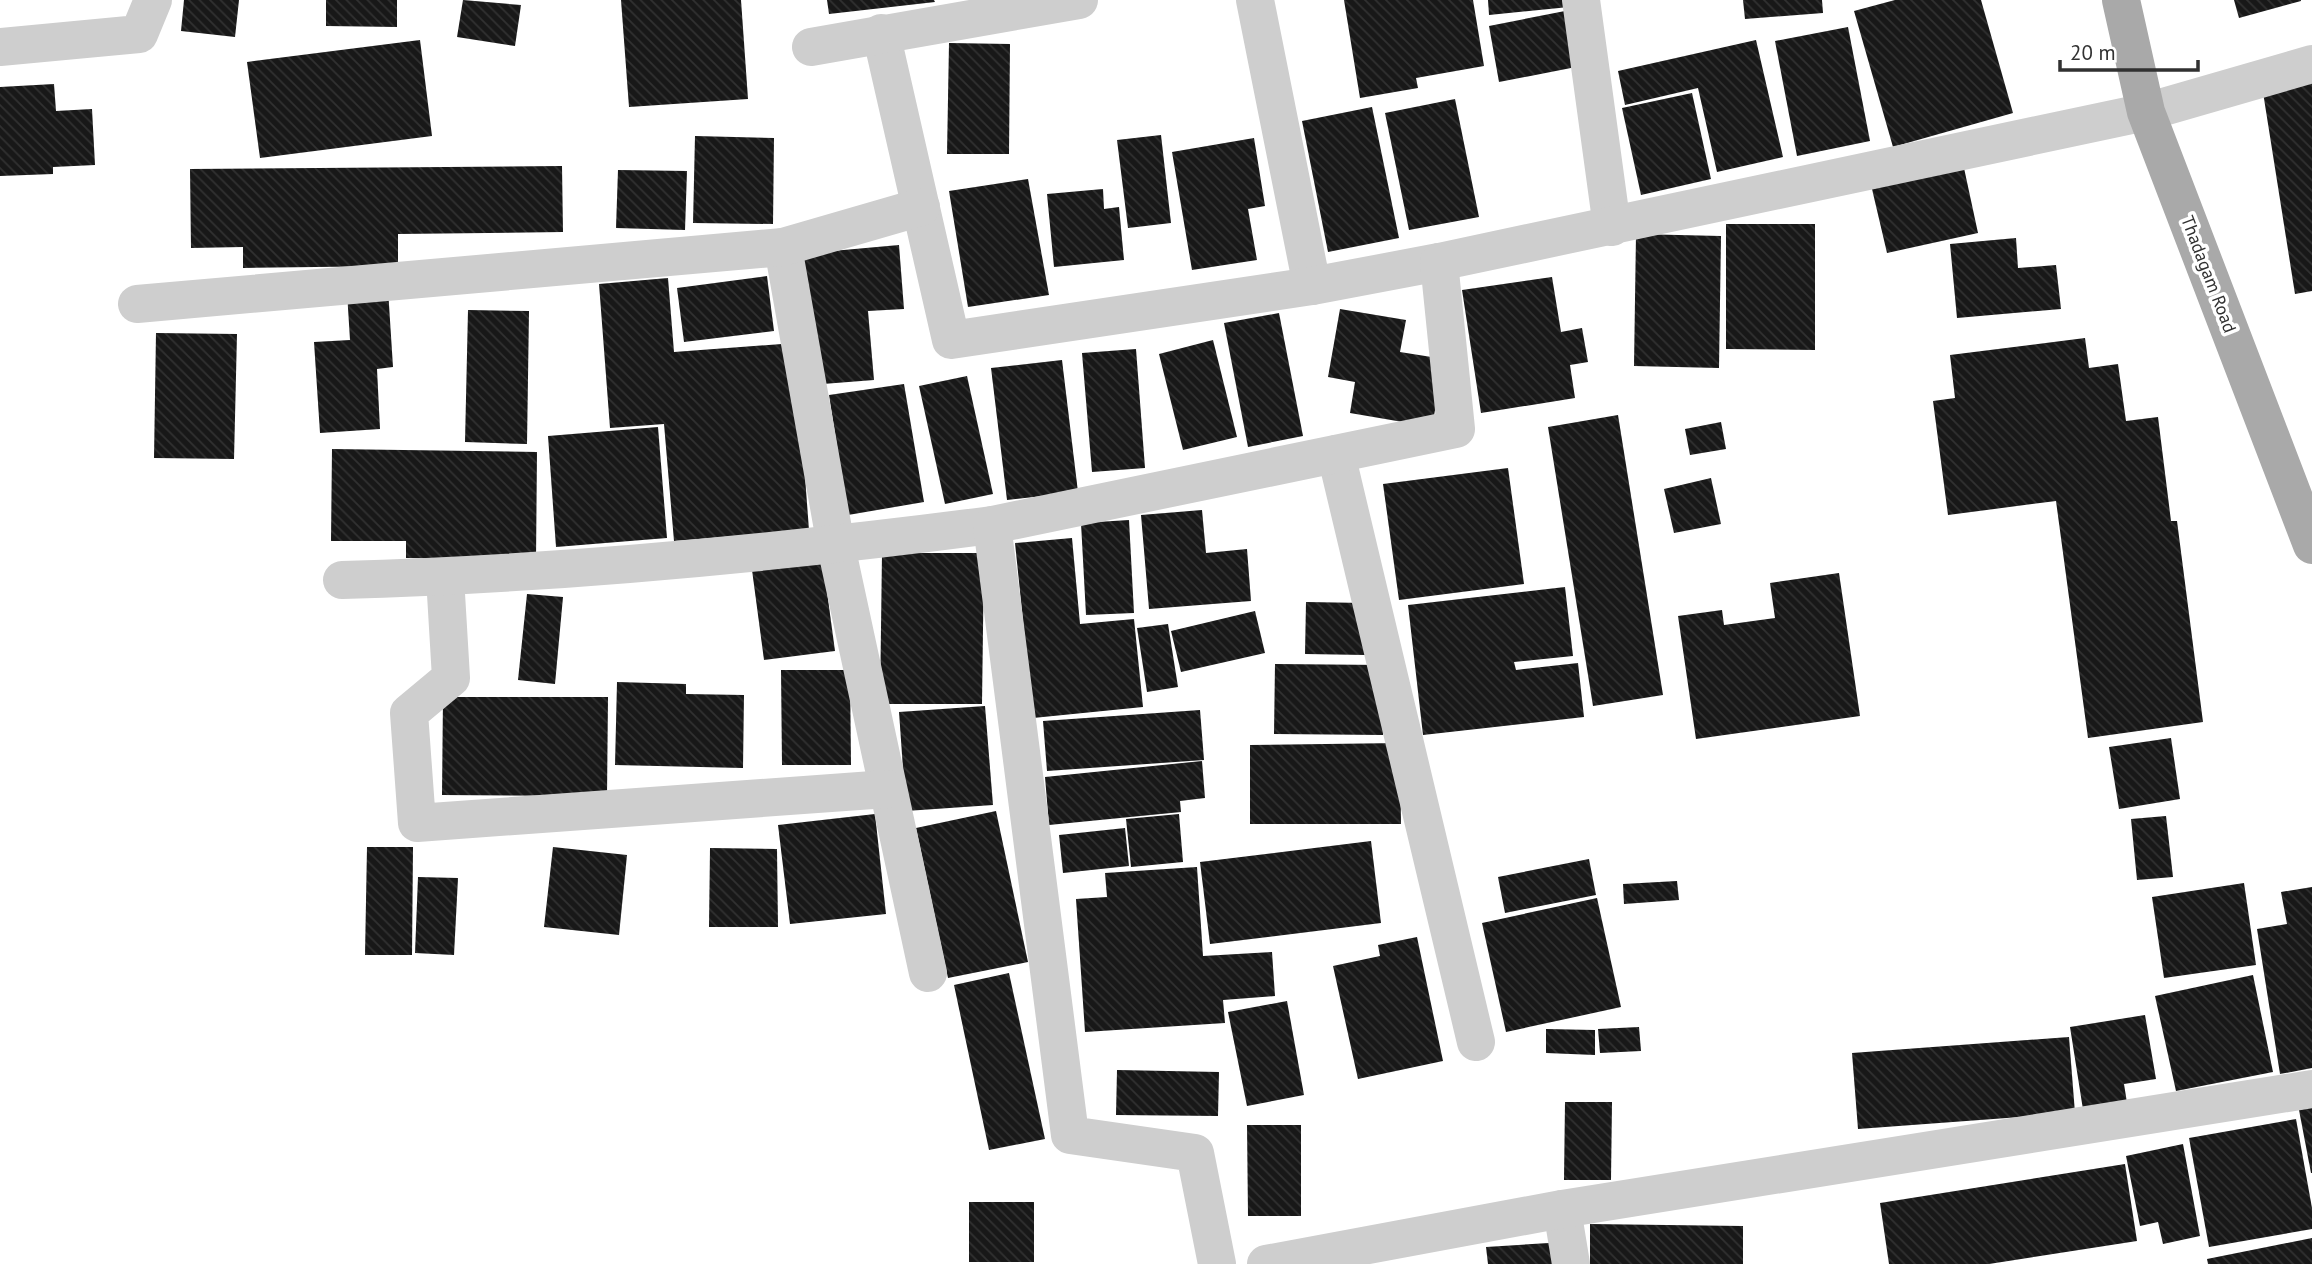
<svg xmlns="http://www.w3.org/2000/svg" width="2312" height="1264" font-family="'PT Sans',sans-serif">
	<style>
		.building { fill: url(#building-back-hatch) }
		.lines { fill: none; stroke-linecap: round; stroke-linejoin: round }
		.minor { stroke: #cecece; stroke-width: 38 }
		.major { stroke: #a9a9a9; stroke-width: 38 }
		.labels { text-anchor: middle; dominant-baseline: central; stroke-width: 7; stroke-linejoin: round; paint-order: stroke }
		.street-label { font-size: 18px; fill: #313131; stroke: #fff }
	</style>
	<defs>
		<pattern id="building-back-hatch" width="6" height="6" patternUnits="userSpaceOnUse" patternTransform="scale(1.75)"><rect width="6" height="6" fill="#181818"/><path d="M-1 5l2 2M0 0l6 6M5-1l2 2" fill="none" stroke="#313131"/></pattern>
	</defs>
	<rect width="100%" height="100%" fill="#fff"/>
	<!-- building -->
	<g class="building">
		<polygon points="184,0 239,0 235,37 181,31"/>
		<polygon points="326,0 397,0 397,27 326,26"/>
		<polygon points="463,0 521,5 515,46 457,37"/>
		<polygon points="621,0 741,0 748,99 629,107"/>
		<polygon points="827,0 934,0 935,2 829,14"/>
		<polygon points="1344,0 1473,0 1484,66 1416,78 1418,88 1360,98"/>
		<polygon points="1488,0 1569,0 1569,7 1489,15"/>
		<polygon points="1743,0 1822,0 1823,13 1745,19"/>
		<polygon points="1895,0 1981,0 2013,113 1893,147 1854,11"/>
		<polygon points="2234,0 2301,0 2301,1 2239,18"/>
		<polygon points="1565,11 1576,67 1499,82 1489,26"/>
		<polygon points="1848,27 1870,141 1797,156 1775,41"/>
		<polygon points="420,40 432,136 260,158 247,62"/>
		<polygon points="1756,40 1783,157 1717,172 1698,88 1625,105 1618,71"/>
		<polygon points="949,43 1010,44 1009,154 947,154"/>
		<polygon points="2312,78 2312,291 2295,294 2262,86"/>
		<polygon points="54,84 56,111 92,109 95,165 53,167 53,174 0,176 0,87"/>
		<polygon points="1692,93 1711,179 1641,195 1622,108"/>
		<polygon points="1455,99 1479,217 1409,230 1385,113"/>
		<polygon points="1372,107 1399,238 1328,252 1302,121"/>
		<polygon points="1161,135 1171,223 1128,228 1117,140"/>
		<polygon points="695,136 774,138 773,224 693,223"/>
		<polygon points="1254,138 1265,206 1248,209 1257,260 1192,270 1172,152"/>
		<polygon points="562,166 563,232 398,234 398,266 243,268 243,247 191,248 190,169"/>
		<polygon points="1964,168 1978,233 1887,253 1872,189"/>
		<polygon points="618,170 687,171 685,230 616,228"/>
		<polygon points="1028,179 1049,295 968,307 949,191"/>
		<polygon points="1103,189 1104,209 1119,207 1124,260 1054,267 1047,194"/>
		<polygon points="1726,224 1815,224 1815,350 1726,349"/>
		<polygon points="1636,234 1721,236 1719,368 1634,366"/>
		<polygon points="2016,238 2018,268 2056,265 2061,309 1957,318 1950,244"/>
		<polygon points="899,245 904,309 868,311 874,380 810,385 799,254"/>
		<polygon points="767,276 774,331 684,342 677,288"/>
		<polygon points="1552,277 1561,332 1582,328 1588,362 1570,365 1575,398 1481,413 1462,290"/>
		<polygon points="668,278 674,352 795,343 809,530 674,541 664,424 610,428 599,284"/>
		<polygon points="388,289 393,367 377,369 380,429 320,433 314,342 350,340 347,292"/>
		<polygon points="1340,309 1406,320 1400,352 1444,359 1432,427 1350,413 1355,382 1328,377"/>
		<polygon points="468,310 529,311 527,444 465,442"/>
		<polygon points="1279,313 1303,436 1248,447 1224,323"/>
		<polygon points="156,333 237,334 234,459 154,458"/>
		<polygon points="2085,338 2089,368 2118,364 2126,421 2158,417 2171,521 2177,521 2203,722 2088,738 2056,501 1948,515 1933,401 1955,398 1950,355"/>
		<polygon points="1213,340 1237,437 1183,450 1159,354"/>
		<polygon points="1136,349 1145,468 1092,472 1082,353"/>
		<polygon points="1062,360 1078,492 1007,500 991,368"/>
		<polygon points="967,376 993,494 945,504 919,386"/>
		<polygon points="904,384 924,502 848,515 829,395"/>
		<polygon points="1618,415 1663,695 1593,706 1548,427"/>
		<polygon points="1721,422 1726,449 1690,455 1685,429"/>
		<polygon points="658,427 667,538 556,547 548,436"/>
		<polygon points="332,449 537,452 536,560 406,558 406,541 331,541"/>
		<polygon points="1508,468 1524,584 1399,600 1383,484"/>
		<polygon points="1711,478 1721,524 1674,533 1664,489"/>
		<polygon points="1202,510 1206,553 1247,549 1251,601 1149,609 1141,515"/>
		<polygon points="1129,520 1134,613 1086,615 1081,523"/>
		<polygon points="1072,538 1080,624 1134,619 1143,707 1033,718 1015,543"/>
		<polygon points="882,553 984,553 982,704 880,704"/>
		<polygon points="823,562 835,651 764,660 752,570"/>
		<polygon points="1839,573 1860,716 1696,739 1678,616 1722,610 1724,625 1775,618 1770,583"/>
		<polygon points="1565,587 1573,656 1514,662 1516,670 1578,663 1584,717 1423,735 1408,605"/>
		<polygon points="527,594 563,597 555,684 518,680"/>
		<polygon points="1306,602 1366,603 1365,655 1305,654"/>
		<polygon points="1255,611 1265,653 1181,672 1171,631"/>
		<polygon points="1168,624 1178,687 1147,692 1137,628"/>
		<polygon points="1275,664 1384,665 1383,735 1274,734"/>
		<polygon points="781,670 850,670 851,765 782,765"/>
		<polygon points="617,682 686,684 686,694 744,695 743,768 615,765"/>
		<polygon points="443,697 608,697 607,796 442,795"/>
		<polygon points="985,706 993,805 906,811 899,712"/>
		<polygon points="1200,710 1204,760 1047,771 1043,721"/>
		<polygon points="2171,738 2180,799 2119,809 2109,747"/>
		<polygon points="1400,743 1401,824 1250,824 1250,745"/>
		<polygon points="1202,761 1205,798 1180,801 1181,812 1049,825 1045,777"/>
		<polygon points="996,811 1028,962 948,978 916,828"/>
		<polygon points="875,814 886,914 790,924 778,825"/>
		<polygon points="1179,814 1183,862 1131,867 1126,819"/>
		<polygon points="2166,816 2173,877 2137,880 2131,819"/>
		<polygon points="1125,828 1129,866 1063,873 1059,835"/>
		<polygon points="1371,841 1381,923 1210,944 1200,862"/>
		<polygon points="367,847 413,847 412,955 365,955"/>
		<polygon points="553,847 627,855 619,935 544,927"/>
		<polygon points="710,848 777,849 778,927 709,927"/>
		<polygon points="1589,859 1596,895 1505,913 1498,877"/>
		<polygon points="1197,867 1203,956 1272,952 1275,996 1223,1000 1225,1023 1085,1032 1076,899 1107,897 1105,873"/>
		<polygon points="418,877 458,878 454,955 415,953"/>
		<polygon points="1677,881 1679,900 1624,904 1623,884"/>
		<polygon points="2244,883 2256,965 2164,978 2152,897"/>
		<polygon points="2312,887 2312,1068 2280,1074 2257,929 2287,924 2281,892"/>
		<polygon points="1597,898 1621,1007 1506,1032 1482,923"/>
		<polygon points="1417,937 1443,1061 1358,1079 1333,966 1380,956 1378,945"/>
		<polygon points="1009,973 1045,1139 989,1150 954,985"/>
		<polygon points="2253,975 2273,1072 2176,1091 2155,996"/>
		<polygon points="1287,1001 1304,1095 1247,1106 1228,1012"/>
		<polygon points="2145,1015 2156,1079 2124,1084 2128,1109 2084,1116 2070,1027"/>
		<polygon points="1639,1027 1641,1051 1600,1053 1598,1029"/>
		<polygon points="1546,1029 1595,1030 1595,1055 1546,1053"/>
		<polygon points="2069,1037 2075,1113 1858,1129 1852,1053"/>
		<polygon points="1117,1070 1219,1072 1218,1116 1116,1115"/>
		<polygon points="1565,1102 1612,1102 1611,1180 1564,1180"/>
		<polygon points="2312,1107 2312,1173 2311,1173 2299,1110"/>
		<polygon points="2296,1119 2312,1208 2312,1229 2209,1247 2189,1138"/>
		<polygon points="1247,1125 1301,1125 1301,1216 1248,1216"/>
		<polygon points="2183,1144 2200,1236 2163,1244 2158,1222 2140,1226 2126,1156"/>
		<polygon points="2125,1164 2137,1241 1989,1264 1889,1264 1880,1203"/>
		<rect x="969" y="1202" width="65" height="60"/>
		<polygon points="1590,1224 1743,1226 1743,1264 1590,1264"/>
		<polygon points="2312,1238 2312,1264 2208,1264 2207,1259"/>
		<polygon points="1565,1242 1567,1264 1488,1264 1486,1247"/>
	</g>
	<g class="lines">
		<!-- minor -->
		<g class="minor">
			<polyline points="1255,0 1312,286"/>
			<polyline points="1581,0 1612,227"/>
			<polyline points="881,33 951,340 1312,286 1439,262"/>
			<polyline points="0,47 139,34 153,0"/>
			<polyline points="811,47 1079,0"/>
			<polyline points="783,247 836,546 928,973"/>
			<polyline points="137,304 783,247 921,207"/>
			<polyline points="1336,454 1476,1042"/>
			<polyline points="445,577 451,678 409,713 417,823 887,789"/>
			<path d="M342,580c217,-6 435,-27 650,-55"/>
			<polyline points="1562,1209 1571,1264"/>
			<polyline points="1217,1264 1195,1153 1070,1135 992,525 1456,429 1439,262 2146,112 2312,64"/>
			<polyline points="1266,1264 1562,1209 2312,1089"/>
		</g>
		<!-- major -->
		<polyline class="major" points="2121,0 2146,112 2312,545"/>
	</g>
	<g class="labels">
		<!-- street labels -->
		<g class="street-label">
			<text transform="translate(2209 274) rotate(69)">Thadagam Road</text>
		</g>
	</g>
	<!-- scale -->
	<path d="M2060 60v10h138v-10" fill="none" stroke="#313131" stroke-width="3.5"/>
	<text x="2070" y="60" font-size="21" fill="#313131" stroke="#ffffff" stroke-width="5" paint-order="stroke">20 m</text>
</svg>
